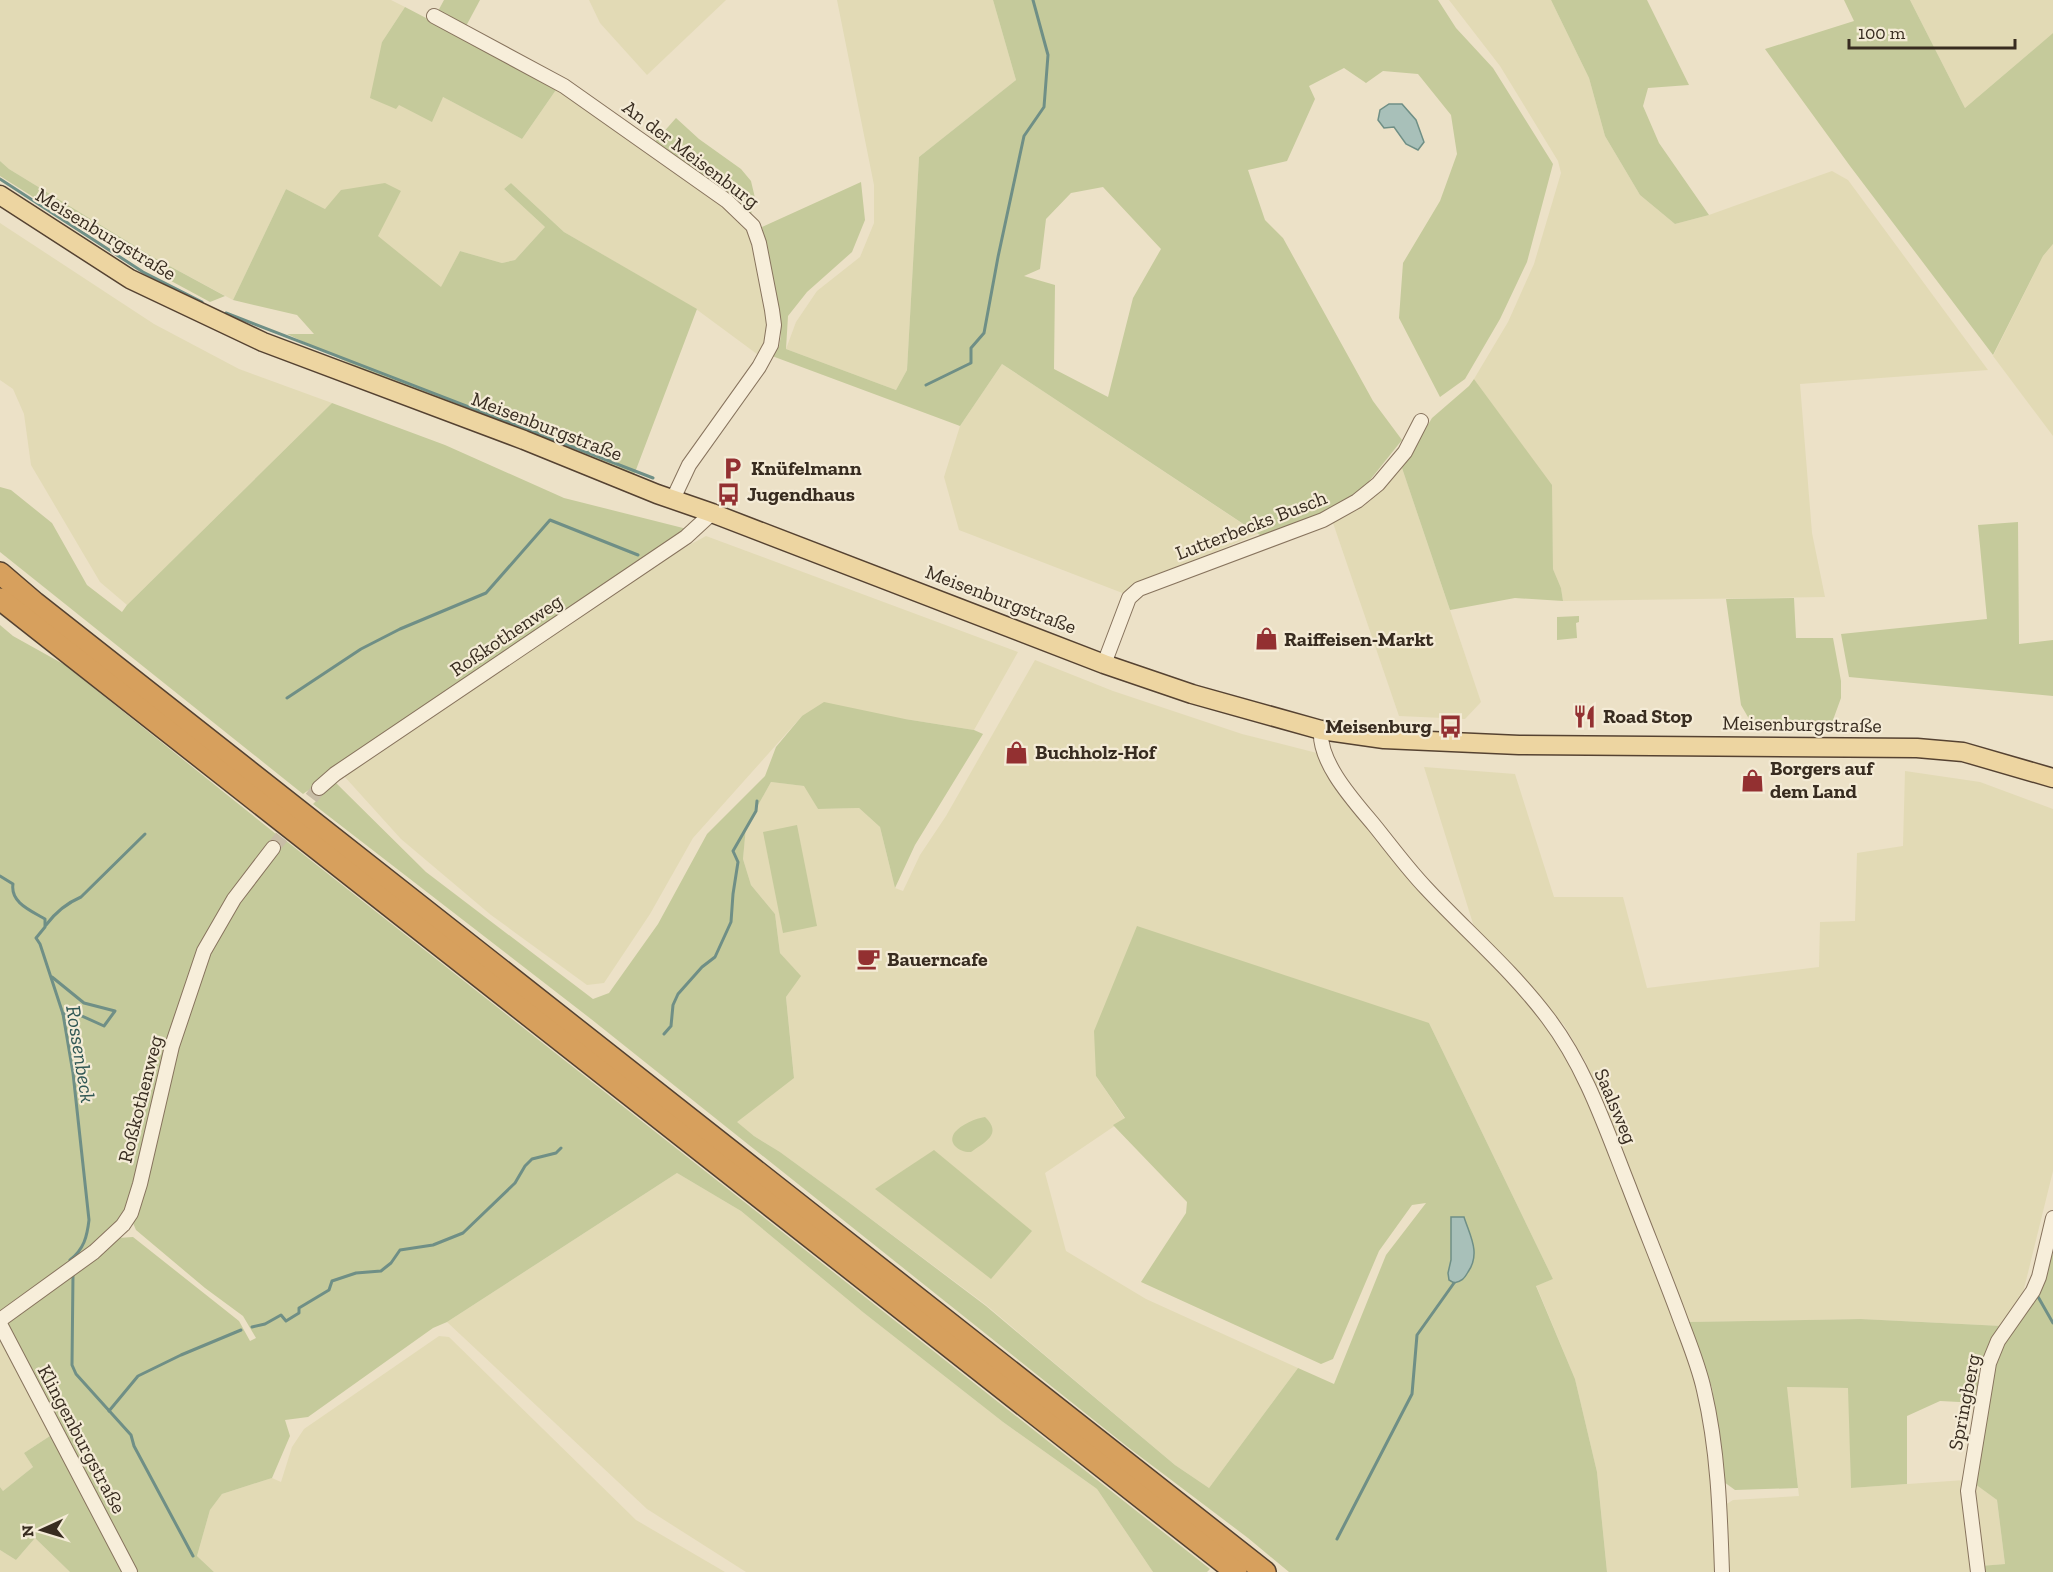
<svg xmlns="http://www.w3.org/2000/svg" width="2053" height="1572" font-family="'Zilla Slab',serif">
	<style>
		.farmland { fill: #e2dab5 }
		.green { fill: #c5ca9b; fill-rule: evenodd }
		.water { fill: #a8c0b9; stroke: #6f8f86; stroke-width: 1.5 }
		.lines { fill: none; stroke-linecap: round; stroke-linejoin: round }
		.stream { stroke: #6f8f86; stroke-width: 3 }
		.minor-tunnel { stroke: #c8bda6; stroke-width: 14; stroke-dasharray: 14 7; stroke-linecap: butt }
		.minor-casing { stroke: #87735d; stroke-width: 16 }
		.major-casing { stroke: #554231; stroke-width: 21 }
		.highway-casing { stroke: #554231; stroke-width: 24 }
		.minor { stroke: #f7eeda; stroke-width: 14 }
		.major { stroke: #edd5a1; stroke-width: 18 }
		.highway { stroke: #d7a05d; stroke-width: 21 }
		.labels { text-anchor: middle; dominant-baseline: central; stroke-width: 4.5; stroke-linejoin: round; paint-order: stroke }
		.street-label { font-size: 20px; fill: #382c20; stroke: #f4ebd6 }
		.poi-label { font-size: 20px; font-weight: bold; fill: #382c20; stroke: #f4ebd6; text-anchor: start }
		.water-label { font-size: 21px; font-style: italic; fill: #305754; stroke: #f4ebd6 }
	</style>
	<rect width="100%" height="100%" fill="#ece1c7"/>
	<!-- farmland -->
	<g class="farmland">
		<polygon points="0,0 391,0 405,7 382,42 399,105 443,97 522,139 558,87 730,210 750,230 768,321 768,340 761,357 696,309 564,232 511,183 504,189 545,227 515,260 502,263 460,251 441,288 377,236 401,191 325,209 286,189 233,300 153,257 9,169 0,161"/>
		<polygon points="589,0 726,0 647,75 600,23"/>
		<polygon points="837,0 993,0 1016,80 919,157 907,370 896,390 786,349 796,322 817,291 860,257 874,223 874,185"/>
		<polygon points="1449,0 1551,0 1589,78 1605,136 1640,195 1675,224 1709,215 1832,171 1848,180 1988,370 1800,384 1812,533 1825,597 1563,601 1561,588 1553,569 1551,485 1474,379 1508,322 1534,264 1561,173 1558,161 1500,66"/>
		<polygon points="1910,0 2053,0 2053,33 1965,108"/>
		<polygon points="0,223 154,324 239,369 332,403 127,605 100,582 31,465 24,414 13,389 0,380"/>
		<polygon points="2053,244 2053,436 1993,356 2043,256"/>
		<polygon points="1002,364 1258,534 1136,584 1125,594 959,530 944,477 960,426"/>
		<polygon points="1402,468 1481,702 1465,719 1399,716 1332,520 1358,510 1370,501"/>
		<polygon points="706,536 1018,652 974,730 905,719 802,716 693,838 650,914 604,983 587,985 491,915 401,839 344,776 647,568"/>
		<polygon points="1035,660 1113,691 1242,734 1317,753 1350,807 1545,1019 1581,1082 1694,1367 1707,1418 1718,1572 1607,1572 1597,1472 1575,1379 1536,1285 1553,1279 1429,1023 1096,1076 1125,1119 1045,1173 1066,1251 1146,1299 1298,1368 1209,1488 1175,1465 986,1305 847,1201 780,1152 754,1136 736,1122 794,1077 786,997 800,976 780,953 775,914 751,885 743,859 746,827 771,782 805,786 818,809 859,808 880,827 895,888 903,891 920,855 946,816"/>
		<polygon points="1424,767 1515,774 1554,897 1623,897 1647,988 1819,967 1820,922 1855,921 1857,853 1903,846 1905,771 1980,782 2053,809 2053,1171 2021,1301 2002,1326 1861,1319 1687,1322 1586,1063 1564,1025 1475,930"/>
		<polygon points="677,1173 741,1211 864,1313 1003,1422 1097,1489 1153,1572 746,1572 647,1509 447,1322"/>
		<polygon points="0,1333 53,1434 24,1453 33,1467 3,1491 0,1487"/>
		<polygon points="439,1336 449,1337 636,1520 725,1572 214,1572 197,1556 210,1510 222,1494 272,1478 281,1482 292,1447 304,1429"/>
		<polygon points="1786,1387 1849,1388 1851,1488 1965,1480 1975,1484 1997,1500 2005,1564 1980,1566 1975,1572 1729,1572 1725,1505 1733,1500 1799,1496"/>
		<polygon points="35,1538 70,1572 0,1572 0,1550 16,1560"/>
	</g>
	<!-- green -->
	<g class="green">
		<polygon points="444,0 480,0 465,28 437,13"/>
		<path d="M993,0h445l18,28 37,40 60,96 -26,98 -27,57 -35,60 -25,18 -41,-79 4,-55 37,-62 17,-47 -6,-39 -33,-41 -35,-3 -17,12 -22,-15 -35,18 6,13 -28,62 -39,9 17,50 18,18 90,163 29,39 -44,55 -38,21 -57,21 -261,-173 -42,62 -188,-70 3,-9h4l2,-12 -19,-108 99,-45 4,38 -13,32 -45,40 -19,24 -2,33 110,41 11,-20 12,-213 97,-77zM1103,187l58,62 -28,49 -25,99 -54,-28 1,-84 -31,-9 16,-7 6,-50 25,-26z"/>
		<polygon points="1551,0 1647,0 1689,85 1648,88 1643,106 1659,143 1709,215 1675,224 1640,195 1605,136 1589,78"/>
		<polygon points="1844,0 1910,0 1965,108 2053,33 2053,244 2043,256 1993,355 1850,166 1765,49 1854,21"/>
		<polygon points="405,7 558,87 522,139 443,97 432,122 399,105 396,109 370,98 382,42"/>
		<polygon points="676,118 699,139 741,169 751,181 755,198 751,214 653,144"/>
		<polygon points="0,161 9,169 153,257 225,296 210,302 136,262 0,176"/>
		<polygon points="385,183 401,191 378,236 441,287 460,251 502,263 515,260 545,227 504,189 511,183 564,232 697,309 634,475 383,379 287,334 314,334 297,315 233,300 286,189 325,209 341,190"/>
		<polygon points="1474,379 1552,485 1553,569 1561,588 1563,601 1515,598 1450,610 1402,468 1432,418 1469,386"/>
		<polygon points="332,403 445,445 564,498 687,529 303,794 0,552 0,487 11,490 52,523 87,585 122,612 127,605"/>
		<polygon points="2018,522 2019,644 2053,640 2053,696 1849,677 1841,634 1987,619 1978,525"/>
		<polygon points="1794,598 1796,638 1833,638 1841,681 1841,698 1829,731 1756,731 1741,705 1726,599"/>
		<polygon points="1579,616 1579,622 1576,623 1577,638 1557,640 1557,617"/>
		<polygon points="0,625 13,636 65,665 276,834 237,885 190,974 176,1014 184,1017 198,978 226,918 285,840 1210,1569 1207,1572 1153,1572 1097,1489 1003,1422 864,1313 741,1211 677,1173 447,1322 433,1328 308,1417 285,1420 290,1436 272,1478 222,1494 210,1510 197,1556 214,1572 135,1572 6,1328 10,1317 118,1238 133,1237 239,1321 250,1341 256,1338 243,1316 205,1288 136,1230 127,1209 99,1241 0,1312"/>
		<polygon points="824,702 905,719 974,730 983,734 915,845 895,888 880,827 859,808 818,809 804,786 771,782 746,827 743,859 751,885 775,914 780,953 801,976 786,997 794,1078 737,1122 754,1136 780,1152 847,1201 986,1306 1175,1465 1209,1488 1298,1368 1334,1384 1386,1255 1426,1203 1412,1205 1379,1251 1333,1359 1321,1364 1141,1282 1186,1213 1187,1202 1113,1125 1125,1118 1096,1076 1094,1031 1137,926 1429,1023 1553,1279 1536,1286 1575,1379 1597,1472 1607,1572 1289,1572 1248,1538 1129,1448 591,1019 313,804 335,782 426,872 593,999 609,993 658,924 707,834 765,776 776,747 802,716"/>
		<polygon points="797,825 817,926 783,933 763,832"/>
		<path d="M985,1117c18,17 0,25 -14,35 -10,1 -25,-8 -16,-20 6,-7 21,-14 30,-15z"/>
		<polygon points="934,1150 1032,1231 991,1279 875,1189"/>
		<polygon points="2053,1253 2053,1572 1980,1572 1980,1566 2005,1564 1997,1500 1975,1484 1996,1354 2043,1278"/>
		<polygon points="1861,1319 2002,1326 1979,1403 1940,1401 1907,1416 1907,1484 1851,1488 1848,1388 1787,1387 1798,1488 1735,1490 1724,1482 1712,1388 1687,1322"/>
		<polygon points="53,1434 126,1572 70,1572 35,1538 16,1560 0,1550 0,1487 3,1491 33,1467 24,1453"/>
	</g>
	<!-- water -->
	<g class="water">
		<polygon points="1389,104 1402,104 1416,120 1424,142 1418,150 1406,144 1394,127 1384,128 1378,120 1380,110"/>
		<path d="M1451,1217h13c6,19 17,36 4,55 -4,7 -6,9 -14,11l-5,-3 -1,-7 3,-13z"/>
	</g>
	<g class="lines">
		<!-- stream -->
		<g class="stream">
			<polyline points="0,179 143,272 202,302"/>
			<polyline points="226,313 653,478"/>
			<polyline points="926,385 971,363 971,348 984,333 998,257 1024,136 1044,107 1048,55 1033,0"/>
			<polyline points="287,698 361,649 400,629 486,593 550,520 638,555"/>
			<path d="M0,876l13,8c-3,19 19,27 32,35v8l-9,11 4,6 23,70 10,59 16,147c-2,17 -5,29 -19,40"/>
			<path d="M46,925c9,-12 21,-22 35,-28l64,-63"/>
			<polyline points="52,977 84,1003 115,1011 104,1026 73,1012 63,1014"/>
			<polyline points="664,1034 671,1026 673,1005 678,994 702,967 715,957 731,922 733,894 738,862 733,851 756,811 757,801"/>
			<polyline points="73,1274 72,1365 76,1374 131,1435 134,1446 193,1556"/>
			<polyline points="2037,1295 2053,1323"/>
			<polyline points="252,1327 265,1324 281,1315 286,1321 299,1313 299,1308 329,1290 332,1281 356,1273 381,1271 391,1263 400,1250 433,1245 463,1233 515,1183 525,1166 532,1159 556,1153 561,1148"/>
			<polyline points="109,1411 138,1376 181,1355 241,1330"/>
			<polyline points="1337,1539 1412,1394 1417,1335 1454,1283"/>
		</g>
		<!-- minor-tunnel -->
		<polyline class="minor-tunnel" points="273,848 319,788"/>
		<defs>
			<g id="minor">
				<polyline points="434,16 564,86 727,201 753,226 759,243 772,310 774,325 771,345 759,367 689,465 673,499"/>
				<polyline points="1104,664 1129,598 1139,589 1323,520 1357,501 1378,484 1405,452 1421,421"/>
				<path d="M1321,730c-3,32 33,71 53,95 17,21 33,43 52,63 40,43 86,82 122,130 38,50 58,111 81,169 16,42 33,83 49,126 9,25 20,50 26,77 14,59 16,121 18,182"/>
				<polyline points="319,788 335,774 686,537 712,513"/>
				<polyline points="0,1320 94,1252 123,1225 131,1213 140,1184 172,1046 204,951 234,899 273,848"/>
				<polyline points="0,1324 130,1572"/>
				<polyline points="1978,1572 1968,1491 1989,1363 1998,1341 2033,1291 2039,1277 2053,1218"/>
			</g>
			<polyline id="major" points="0,195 130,279 263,342 524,440 657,494 712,513 1104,664 1192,694 1321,730 1384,739 1519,745 1917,748 1963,752 2053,778"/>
			<g id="highway">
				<polyline points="0,573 35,603 1265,1572"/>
				<polyline points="0,599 1236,1572"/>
			</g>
		</defs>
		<!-- minor casing -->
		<use href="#minor" class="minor-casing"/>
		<!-- major casing -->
		<use href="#major" class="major-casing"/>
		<!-- highway casing -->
		<use href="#highway" class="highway-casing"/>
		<!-- minor -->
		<use href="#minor" class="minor"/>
		<!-- major -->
		<use href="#major" class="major"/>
		<!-- highway -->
		<use href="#highway" class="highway"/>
	</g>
	<!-- icons -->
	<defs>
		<symbol id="parking-bare" viewBox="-9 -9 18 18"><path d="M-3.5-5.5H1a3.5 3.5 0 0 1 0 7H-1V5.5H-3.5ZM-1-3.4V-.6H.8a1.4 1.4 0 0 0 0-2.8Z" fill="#933031" stroke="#f4ebd6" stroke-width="2.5" paint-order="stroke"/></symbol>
		<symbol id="bus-bare" viewBox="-9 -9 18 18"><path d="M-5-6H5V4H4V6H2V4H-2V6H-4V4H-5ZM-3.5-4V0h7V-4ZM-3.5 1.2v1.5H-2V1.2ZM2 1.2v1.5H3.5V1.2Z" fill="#933031" stroke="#f4ebd6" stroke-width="2.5" paint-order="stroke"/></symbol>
		<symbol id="shop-bare" viewBox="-9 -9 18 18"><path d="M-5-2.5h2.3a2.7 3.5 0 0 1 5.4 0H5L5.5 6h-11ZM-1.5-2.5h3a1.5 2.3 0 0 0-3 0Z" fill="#933031" stroke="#f4ebd6" stroke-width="2.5" paint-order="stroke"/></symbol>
		<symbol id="restaurant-bare" viewBox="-9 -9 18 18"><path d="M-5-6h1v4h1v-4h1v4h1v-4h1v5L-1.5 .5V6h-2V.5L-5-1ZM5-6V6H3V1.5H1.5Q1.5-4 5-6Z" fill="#933031" stroke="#f4ebd6" stroke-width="2.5" paint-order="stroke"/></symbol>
		<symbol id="cafe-bare" viewBox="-9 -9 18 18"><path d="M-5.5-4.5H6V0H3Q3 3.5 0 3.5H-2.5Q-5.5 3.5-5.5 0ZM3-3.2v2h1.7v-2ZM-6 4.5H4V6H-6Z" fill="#933031" stroke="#f4ebd6" stroke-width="2.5" paint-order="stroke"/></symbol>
	</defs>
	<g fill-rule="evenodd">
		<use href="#parking-bare" x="716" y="452" width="33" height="33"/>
		<use href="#bus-bare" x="712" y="478" width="33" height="33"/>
		<use href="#shop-bare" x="1250" y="622" width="33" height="33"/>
		<use href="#restaurant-bare" x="1568" y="700" width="33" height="33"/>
		<use href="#bus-bare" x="1434" y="710" width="33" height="33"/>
		<use href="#shop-bare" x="1000" y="736" width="33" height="33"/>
		<use href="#shop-bare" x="1736" y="764" width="33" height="33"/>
		<use href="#cafe-bare" x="852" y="942" width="33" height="33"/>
	</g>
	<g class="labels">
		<!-- street labels -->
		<g class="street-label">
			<text transform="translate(691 154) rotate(37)">An der Meisenburg</text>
			<text transform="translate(106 234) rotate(31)">Meisenburgstraße</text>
			<text transform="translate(547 426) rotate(21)">Meisenburgstraße</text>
			<text transform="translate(1251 525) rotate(-21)">Lutterbecks Busch</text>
			<text transform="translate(1001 599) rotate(21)">Meisenburgstraße</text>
			<text transform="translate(506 635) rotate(-34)">Roßkothenweg</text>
			<text transform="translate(1802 724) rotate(1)">Meisenburgstraße</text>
			<text transform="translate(140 1099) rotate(-76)">Roßkothenweg</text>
			<text transform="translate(1616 1106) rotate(67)">Saalsweg</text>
			<text transform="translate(1964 1402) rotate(-79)">Springberg</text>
			<text transform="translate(82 1439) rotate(62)">Klingenburgstraße</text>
		</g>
		<!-- poi labels -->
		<g class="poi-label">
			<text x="751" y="468">Knüfelmann</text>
			<text x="747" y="494">Jugendhaus</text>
			<text x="1284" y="639">Raiffeisen-Markt</text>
			<text x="1603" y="716">Road Stop</text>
			<text x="1432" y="726" text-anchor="end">Meisenburg</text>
			<text x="1035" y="752">Buchholz-Hof</text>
			<text x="1770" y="768">Borgers auf<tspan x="1770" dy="23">dem Land</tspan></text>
			<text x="887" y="959">Bauerncafe</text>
		</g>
		<!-- water labels -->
		<g class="water-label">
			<text transform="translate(81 1054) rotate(81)">Rossenbeck</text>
		</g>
	</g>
	<!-- north arrow -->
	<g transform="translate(42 1530) rotate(266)" stroke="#f4ebd6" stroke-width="4.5" paint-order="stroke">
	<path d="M0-4.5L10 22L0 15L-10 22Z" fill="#382c20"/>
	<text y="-9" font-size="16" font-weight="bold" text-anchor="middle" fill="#382c20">N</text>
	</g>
	<!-- scale -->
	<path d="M1849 39v9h166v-9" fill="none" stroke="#382c20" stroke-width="3"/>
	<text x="1858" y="39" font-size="18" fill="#382c20" stroke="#f4ebd6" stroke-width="4.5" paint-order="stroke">100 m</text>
</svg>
